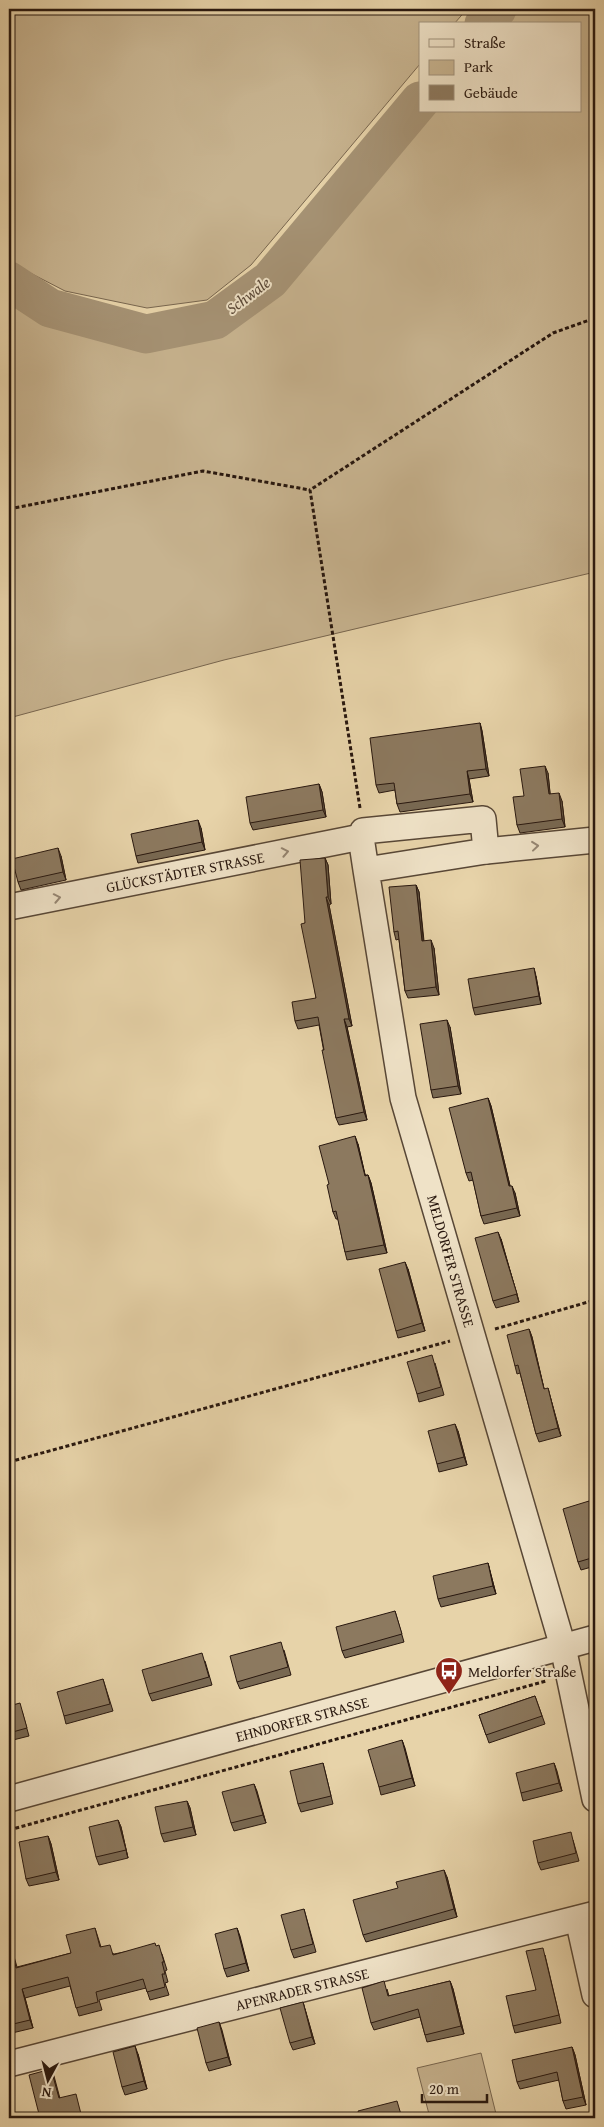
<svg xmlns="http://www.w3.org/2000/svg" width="604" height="2127" font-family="'Gentium Book Plus',serif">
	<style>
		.green { fill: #c7b38f; stroke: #78664f }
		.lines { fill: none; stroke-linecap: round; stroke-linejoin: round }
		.river { stroke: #a69375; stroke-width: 39 }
		.minor-casing { stroke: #584736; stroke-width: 28 }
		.path { stroke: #29180f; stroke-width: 3; stroke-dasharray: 4 2.5; stroke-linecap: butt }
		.minor { stroke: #efe2c7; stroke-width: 25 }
		.wall { fill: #786852; stroke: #29180f }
		.shaded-wall { fill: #625542; stroke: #29180f }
		.building { fill: #8c795f; stroke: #29180f }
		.oneway { stroke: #968774 }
		.labels { text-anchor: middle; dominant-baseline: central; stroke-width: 4; stroke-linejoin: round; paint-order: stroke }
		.street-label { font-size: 15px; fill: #29180f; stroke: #efe2c7 }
		.poi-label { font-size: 15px; fill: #29180f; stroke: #efe2c7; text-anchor: start }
		.water-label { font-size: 16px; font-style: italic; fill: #5b4938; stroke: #efe2c7 }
	</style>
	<rect width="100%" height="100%" fill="#e7d3a9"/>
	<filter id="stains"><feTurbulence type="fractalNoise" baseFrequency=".004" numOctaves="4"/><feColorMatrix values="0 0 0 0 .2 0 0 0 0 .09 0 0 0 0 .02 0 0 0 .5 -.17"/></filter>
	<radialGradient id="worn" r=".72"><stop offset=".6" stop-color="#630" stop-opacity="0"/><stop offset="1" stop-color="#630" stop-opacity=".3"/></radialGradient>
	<!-- green -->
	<g class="green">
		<polygon points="9,9 467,9 454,24 420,24 420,64 251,265 207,300 147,308 65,291 9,262"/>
		<polygon points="497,9 595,9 595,572 224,660 9,718 9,281 50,308 146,334 215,320 270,280 420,101 420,111 580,111 580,24 484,24"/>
		<polygon points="481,2053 497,2118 430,2118 417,2068"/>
	</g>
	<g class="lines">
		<!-- river -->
		<g class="river">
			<polyline points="484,24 497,9"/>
			<polyline points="9,281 50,308 146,334 215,320 270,280 420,101"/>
		</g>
		<defs>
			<g id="minor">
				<polyline points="486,851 595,840"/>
				<polyline points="366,870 486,851 483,819 363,831 361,837 366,870 403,1098 563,1647 595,1799"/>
				<polyline points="9,907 361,837"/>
				<polyline points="9,1799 595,1638"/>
				<polyline points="578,1919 595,1995"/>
				<polyline points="9,2064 595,1914"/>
			</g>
		</defs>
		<!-- minor casing -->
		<use href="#minor" class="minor-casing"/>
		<!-- path -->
		<g class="path">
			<polyline points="9,509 203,471 310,490"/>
			<polyline points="360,808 310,490 553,333 595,318"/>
			<polyline points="495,1329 595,1300"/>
			<polyline points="9,1462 450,1341"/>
			<polyline points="9,1830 546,1681"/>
		</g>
		<!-- minor -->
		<use href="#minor" class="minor"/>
	</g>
	<!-- wall -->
	<g class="wall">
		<polygon points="480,723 482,731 489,776 469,779 473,802 400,812 397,804 395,790 379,793 376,785"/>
		<polygon points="548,773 550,794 562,801 565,827 520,833 517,825 524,796"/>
		<polygon points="319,784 322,792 326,817 253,830 250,823"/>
		<polygon points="201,828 205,850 138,863 136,856"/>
		<polygon points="61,856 66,880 21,890 18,882"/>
		<polygon points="325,858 328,865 331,904 329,905 352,1026 347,1027 367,1120 339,1125 336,1118 319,1025 298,1029 295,1021 316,998 305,923"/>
		<polygon points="416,885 419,892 424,941 434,948 439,995 408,998 405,991 399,939 396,940 394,932"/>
		<polygon points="536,976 541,1004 475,1015 473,1008"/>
		<polygon points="450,1027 461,1094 433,1098 431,1090"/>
		<polygon points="488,1098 491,1106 510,1186 515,1193 520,1216 484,1224 481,1216 473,1180 469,1181 466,1173"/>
		<polygon points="358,1144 365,1175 368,1175 371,1183 387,1253 347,1260 345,1252 338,1219 336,1219 333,1212 329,1184"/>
		<polygon points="501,1239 519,1302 496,1308 493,1301"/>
		<polygon points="408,1269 425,1331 398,1338 396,1331"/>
		<polygon points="529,1329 532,1337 544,1389 550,1396 561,1436 539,1442 536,1434 520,1373 517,1374 515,1366"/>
		<polygon points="435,1363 444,1395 419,1402 417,1394"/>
		<polygon points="458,1431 467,1465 439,1472 437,1464"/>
		<polygon points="592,1509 595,1520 595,1566 581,1570 578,1562"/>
		<polygon points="488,1563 490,1571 496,1594 441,1607 438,1599"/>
		<polygon points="395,1611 404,1642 345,1658 342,1651"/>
		<polygon points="284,1650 291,1675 240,1689 237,1682"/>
		<polygon points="205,1661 212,1685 152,1701 149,1694"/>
		<polygon points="103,1679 113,1711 66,1724 64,1716"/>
		<polygon points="535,1696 545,1724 489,1743 479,1715"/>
		<polygon points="9,1706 22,1711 29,1736 9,1741"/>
		<polygon points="402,1740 415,1786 381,1795 379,1787"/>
		<polygon points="323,1763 325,1771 333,1804 301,1812 298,1804"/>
		<polygon points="554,1763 562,1791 523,1801 521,1793"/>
		<polygon points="254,1784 266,1823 234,1831 231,1823"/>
		<polygon points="187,1801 190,1808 196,1835 164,1842 161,1834"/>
		<polygon points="118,1820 121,1827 128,1858 99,1865 96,1857"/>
		<polygon points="48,1836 51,1844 59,1880 29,1886 26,1879"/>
		<polygon points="573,1840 579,1861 541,1870 538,1863"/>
		<polygon points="447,1877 457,1917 366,1942 363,1935"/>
		<polygon points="304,1909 316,1952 294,1958 291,1950"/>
		<polygon points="95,1928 101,1947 114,1954 156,1946 162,1954 167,1970 165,1971 168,1982 165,1983 169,1995 150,2000 146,1988 99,2000 102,2010 79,2016 70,1986 25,1998 33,2028 12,2033 11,2029 9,2030 9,1955 13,1953 17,1967 71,1953"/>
		<polygon points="237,1928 249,1971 227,1977 224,1969"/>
		<polygon points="545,1955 561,2023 515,2033 513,2026 536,1990"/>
		<polygon points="450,1981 453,1989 464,2034 427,2042 420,2017 374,2030 371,2023 387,1989 389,1996"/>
		<polygon points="305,2009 315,2044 293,2050 290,2043"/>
		<polygon points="219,2022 231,2065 209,2071 206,2063"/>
		<polygon points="572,2047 575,2055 586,2105 566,2109 563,2101 559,2080 520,2089 517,2082"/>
		<polygon points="138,2054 147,2089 125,2095 122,2087"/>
	</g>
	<!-- shaded-wall -->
	<g class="shaded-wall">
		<polygon points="480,723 482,731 489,776 486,769"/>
		<polygon points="545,766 548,773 551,802 549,794"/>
		<polygon points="467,771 469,779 473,802 470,794"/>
		<polygon points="319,784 322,792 326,817 323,810"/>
		<polygon points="559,793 562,801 565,827 562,819"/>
		<polygon points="198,820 201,828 205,850 202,842"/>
		<polygon points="58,848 61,856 66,880 63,872"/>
		<polygon points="325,858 328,865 331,904 328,897"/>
		<polygon points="416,885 419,892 424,949 422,941"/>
		<polygon points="326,897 329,905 352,1026 349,1019"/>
		<polygon points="431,940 434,948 439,995 436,987"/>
		<polygon points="534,968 536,976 541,1004 539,996"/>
		<polygon points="344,1019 347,1027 367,1120 364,1112"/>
		<polygon points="447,1020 450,1027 461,1094 458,1086"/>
		<polygon points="488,1098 491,1106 512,1194 509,1186"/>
		<polygon points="355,1136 358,1144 367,1183 365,1176"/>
		<polygon points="368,1175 371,1183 387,1253 384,1245"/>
		<polygon points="512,1186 515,1193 520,1216 517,1208"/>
		<polygon points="498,1232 501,1239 519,1302 517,1294"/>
		<polygon points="405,1262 408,1269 425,1331 422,1323"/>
		<polygon points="529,1329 532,1337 546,1397"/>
		<polygon points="548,1388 550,1396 561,1436 558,1428"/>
		<polygon points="455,1424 458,1431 467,1465 464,1457"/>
		<polygon points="488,1563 490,1571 496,1594 493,1586"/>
		<polygon points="402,1740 405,1748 415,1786 412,1778"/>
		<polygon points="554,1763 557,1771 562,1791 559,1783"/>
		<polygon points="254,1784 257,1791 266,1823 263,1815"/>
		<polygon points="187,1801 190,1808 196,1835 193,1827"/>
		<polygon points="118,1820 121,1827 128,1858 126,1850"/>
		<polygon points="48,1836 51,1844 59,1880 56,1872"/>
		<polygon points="444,1870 447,1877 457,1917 454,1909"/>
		<polygon points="237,1928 240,1936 249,1971 246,1963"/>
		<polygon points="450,1981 453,1989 464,2034 461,2026"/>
		<polygon points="22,1989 25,1998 33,2028 30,2020"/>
		<polygon points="303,2002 315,2044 312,2037"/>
		<polygon points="219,2022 222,2030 231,2065 228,2057"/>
		<polygon points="135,2046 138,2054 147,2089 144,2081"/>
		<polygon points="572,2047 575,2055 586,2105 583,2097"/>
		<polygon points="51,2069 54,2076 62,2106 59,2098"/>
	</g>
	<!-- building -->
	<g class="building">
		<polygon points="480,723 486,769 467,771 470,794 397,804 394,783 376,785 370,738"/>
		<polygon points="545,766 549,794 559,793 562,819 517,825 513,797 524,796 520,769"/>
		<polygon points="319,784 323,810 250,823 246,797"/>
		<polygon points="198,820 202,842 136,856 131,834"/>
		<polygon points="58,848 63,872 18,882 12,859"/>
		<polygon points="325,858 328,897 326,897 349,1019 344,1019 364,1112 336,1118 322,1050 324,1050 318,1017 295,1021 292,1002 316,998 301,924 305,923 300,860"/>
		<polygon points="416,885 422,941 431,940 436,987 405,991 398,931 394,932 389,887"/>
		<polygon points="534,968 539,996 473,1008 468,979"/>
		<polygon points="447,1020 458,1086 431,1090 420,1024"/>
		<polygon points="488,1098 509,1186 512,1186 517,1208 481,1216 471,1172 466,1173 449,1108"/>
		<polygon points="355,1136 365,1176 368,1175 384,1245 345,1252 336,1211 333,1212 327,1185 329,1184 319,1146"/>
		<polygon points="498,1232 517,1294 493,1301 475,1238"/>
		<polygon points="405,1262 422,1323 396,1331 379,1269"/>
		<polygon points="529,1329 544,1389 548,1388 558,1428 536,1434 518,1365 515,1366 507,1335"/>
		<polygon points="432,1355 441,1387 417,1394 407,1362"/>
		<polygon points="455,1424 464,1457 437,1464 428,1431"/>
		<polygon points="589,1501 595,1522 595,1557 578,1562 563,1509"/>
		<polygon points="488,1563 493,1586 438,1599 433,1576"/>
		<polygon points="395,1611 402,1634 342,1651 336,1627"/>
		<polygon points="281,1642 288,1667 237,1682 230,1656"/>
		<polygon points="202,1653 209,1677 149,1694 142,1670"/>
		<polygon points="103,1679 110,1704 64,1716 57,1692"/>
		<polygon points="535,1696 542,1716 486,1735 479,1715"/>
		<polygon points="20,1703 27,1728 9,1733 9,1706"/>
		<polygon points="402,1740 412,1778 379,1787 368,1750"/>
		<polygon points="323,1763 331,1796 298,1804 290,1771"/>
		<polygon points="554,1763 559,1783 521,1793 516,1773"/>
		<polygon points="254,1784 263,1815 231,1823 222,1792"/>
		<polygon points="187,1801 193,1827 161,1834 155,1807"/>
		<polygon points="118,1820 126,1850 96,1857 89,1827"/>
		<polygon points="571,1832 576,1853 538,1863 533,1841"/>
		<polygon points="48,1836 56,1872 26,1879 19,1842"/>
		<polygon points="444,1870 454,1909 363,1935 353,1900 398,1888 396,1882"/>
		<polygon points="304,1909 313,1944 291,1950 281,1915"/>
		<polygon points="95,1928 100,1947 110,1945 113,1955 155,1943 156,1946 159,1945 164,1962 162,1962 165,1974 162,1974 165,1987 147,1992 143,1979 96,1992 98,2002 76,2008 68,1977 22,1989 30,2020 9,2025 9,1955 13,1953 16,1968 71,1953 66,1935"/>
		<polygon points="237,1928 246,1963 224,1969 215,1934"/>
		<polygon points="543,1948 559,2015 513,2026 506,1996 536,1990 526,1951"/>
		<polygon points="384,1981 388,1996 450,1981 461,2026 425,2035 418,2009 371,2023 362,1988"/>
		<polygon points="303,2002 312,2037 290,2043 280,2008"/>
		<polygon points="219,2022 228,2057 206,2063 197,2028"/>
		<polygon points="135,2046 144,2081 122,2087 113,2052"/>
		<polygon points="572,2047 583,2097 563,2101 557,2072 517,2082 512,2060"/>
		<polygon points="51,2069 59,2098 76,2094 82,2118 40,2118 29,2075"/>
		<polygon points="397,2101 402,2118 360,2118 358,2111"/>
	</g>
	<!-- one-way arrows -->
	<defs><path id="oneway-chevron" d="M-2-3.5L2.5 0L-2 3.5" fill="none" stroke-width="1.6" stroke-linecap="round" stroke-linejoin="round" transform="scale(1.25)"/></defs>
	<g class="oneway">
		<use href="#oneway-chevron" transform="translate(535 846) rotate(-6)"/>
		<use href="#oneway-chevron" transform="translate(285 852) rotate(-11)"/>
		<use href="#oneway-chevron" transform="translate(57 898) rotate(-11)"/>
	</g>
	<!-- icons -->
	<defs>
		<symbol id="bus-pin" viewBox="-11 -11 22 30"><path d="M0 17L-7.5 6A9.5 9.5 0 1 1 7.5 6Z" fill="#8f2418" stroke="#efe2c7"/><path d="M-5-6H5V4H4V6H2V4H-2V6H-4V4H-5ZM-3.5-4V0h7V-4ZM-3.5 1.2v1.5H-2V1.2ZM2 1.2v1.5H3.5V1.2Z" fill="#fff"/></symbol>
	</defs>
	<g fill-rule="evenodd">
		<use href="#bus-pin" x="433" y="1655" width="32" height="43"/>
	</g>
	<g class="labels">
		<!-- street labels -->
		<g class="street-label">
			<text transform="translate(185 872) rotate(-11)">GLÜCKSTÄDTER STRASSE</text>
			<text transform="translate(451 1261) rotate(74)">MELDORFER STRASSE</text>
			<text transform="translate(302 1719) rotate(-15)">EHNDORFER STRASSE</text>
			<text transform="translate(302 1989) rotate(-14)">APENRADER STRASSE</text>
		</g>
		<!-- poi labels -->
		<g class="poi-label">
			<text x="468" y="1671">Meldorfer Straße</text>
		</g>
		<!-- water labels -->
		<g class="water-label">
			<text transform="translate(248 295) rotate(-37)">Schwale</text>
		</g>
	</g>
	<!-- margin -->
	<rect width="604" height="2127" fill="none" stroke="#e7d3a9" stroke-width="30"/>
	<rect x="10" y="10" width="584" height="2107" fill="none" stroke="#29180f" stroke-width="2.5"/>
	<rect x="15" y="15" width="574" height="2097" fill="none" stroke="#29180f"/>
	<!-- legend -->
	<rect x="419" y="22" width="162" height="90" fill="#efe2c7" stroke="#a0917d"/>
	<rect x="429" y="39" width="25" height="8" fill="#efe2c7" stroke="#a0917d"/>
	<text x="464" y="48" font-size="15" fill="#29180f">Straße</text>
	<rect x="429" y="60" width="25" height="15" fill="#c7b38f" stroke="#a0917d"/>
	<text x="464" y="72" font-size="15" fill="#29180f">Park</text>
	<rect x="429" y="85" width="25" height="15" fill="#8c795f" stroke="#a0917d"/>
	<text x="464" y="98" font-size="15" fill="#29180f">Gebäude</text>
	<!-- north arrow -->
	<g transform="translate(48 2080) rotate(187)" stroke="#efe2c7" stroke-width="4" paint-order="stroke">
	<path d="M0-4L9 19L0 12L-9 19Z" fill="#29180f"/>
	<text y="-8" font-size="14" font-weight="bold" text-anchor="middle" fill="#29180f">N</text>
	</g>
	<!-- scale -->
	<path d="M422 2094v8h65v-8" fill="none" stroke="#29180f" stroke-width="2.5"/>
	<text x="429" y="2094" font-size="15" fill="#29180f" stroke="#efe2c7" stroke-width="4" paint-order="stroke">20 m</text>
	<rect width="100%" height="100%" filter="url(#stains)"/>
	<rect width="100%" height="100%" fill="url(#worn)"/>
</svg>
